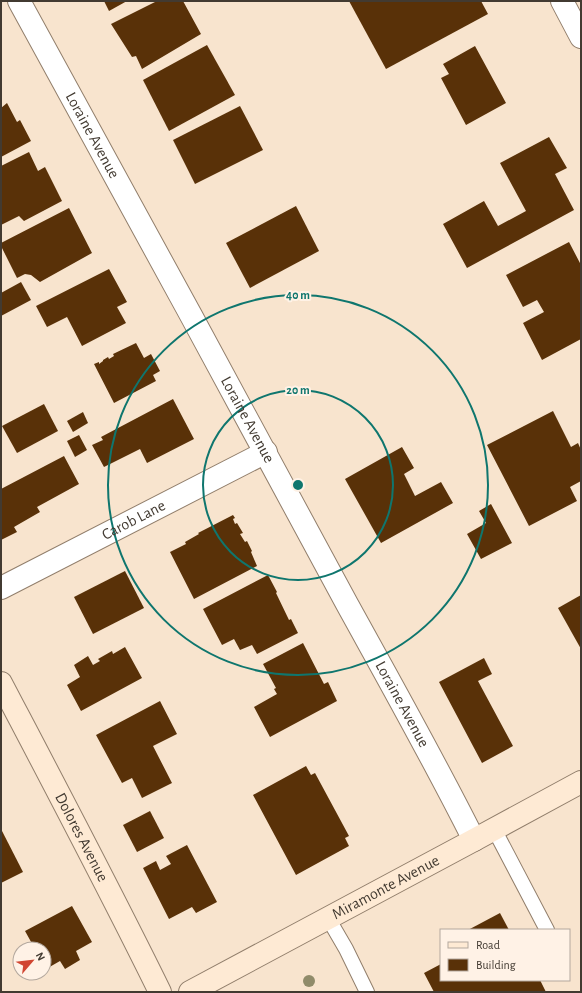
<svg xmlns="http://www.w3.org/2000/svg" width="582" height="993" font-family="'Alegreya Sans',sans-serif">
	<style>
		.building { fill: #593108 }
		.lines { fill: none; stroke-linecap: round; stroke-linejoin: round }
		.lane-casing { stroke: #917e6b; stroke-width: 16 }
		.street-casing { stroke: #917e6b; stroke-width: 24 }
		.secondary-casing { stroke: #917e6b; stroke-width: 24 }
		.lane { stroke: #fff; stroke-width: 14 }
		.street { stroke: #fff; stroke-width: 22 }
		.secondary { stroke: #feead4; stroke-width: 22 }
		.tree { fill: #908b6a }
		.ring { fill: none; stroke: #0f766e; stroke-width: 2 }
		.labels { text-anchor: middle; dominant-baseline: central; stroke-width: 4; stroke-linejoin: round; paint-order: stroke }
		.street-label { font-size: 16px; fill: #423a31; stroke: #fff2e6 }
		.centre { fill: #0f766e; stroke: #fff2e6; stroke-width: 2 }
		.ring-label { font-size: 12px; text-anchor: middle; font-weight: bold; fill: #0f766e; stroke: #fff2e6; stroke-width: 4; stroke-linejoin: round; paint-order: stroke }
	</style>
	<rect width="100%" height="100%" fill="#f8e4ce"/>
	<!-- building -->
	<g class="building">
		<polygon points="104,1 127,1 109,11"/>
		<polygon points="157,1 183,1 201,34 142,69 136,56 132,57 111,24"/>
		<polygon points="349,1 481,1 488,14 386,69"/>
		<polygon points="207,45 235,95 169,131 143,80"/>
		<polygon points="475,46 506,103 466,125 441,78 449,74 443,64"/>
		<polygon points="7,103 17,122 20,120 31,141 1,157 1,108"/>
		<polygon points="240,106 263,150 195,184 173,140"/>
		<polygon points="549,137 567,168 555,174 574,210 467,268 443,224 484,201 498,226 526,211 500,163"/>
		<polygon points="29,152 38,171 45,167 62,201 24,221 19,216 1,225 1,166"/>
		<polygon points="296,206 319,251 250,288 226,243"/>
		<polygon points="69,208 92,253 40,282 31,275 25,274 17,278 1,246 1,243"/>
		<polygon points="569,242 581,265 581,339 542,360 523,323 544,312 537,300 523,307 506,275"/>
		<polygon points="109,269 127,302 117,307 126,323 82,346 67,317 47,327 36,306"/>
		<polygon points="21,282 31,300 1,316 1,293"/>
		<polygon points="136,343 144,358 151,354 160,371 153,375 156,381 114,403 94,364 99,362 99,364 103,361 103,360 108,357 109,359 114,356 113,354"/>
		<polygon points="173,399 194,439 147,463 140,449 104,467 92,445 103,440 101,437"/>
		<polygon points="44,404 58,431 17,453 2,426"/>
		<polygon points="553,411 571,447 578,443 581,450 581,481 570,487 577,501 529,526 487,445"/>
		<polygon points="83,412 88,423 73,432 67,421"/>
		<polygon points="79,435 87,450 75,457 67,441"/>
		<polygon points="402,447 414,468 404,474 415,496 441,482 453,503 381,543 345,479"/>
		<polygon points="64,456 79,484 37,507 40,512 14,527 17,532 1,540 1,489"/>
		<polygon points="491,504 512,543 481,559 467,534 486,523 479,511"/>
		<polygon points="233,515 235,518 233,519 235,524 237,523 243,533 240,534 245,542 247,541 252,551 251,552 257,566 194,599 170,552 186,544 185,542 199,534 198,533"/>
		<polygon points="125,571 144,608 93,634 74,597"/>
		<polygon points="268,575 277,592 276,593 289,620 291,619 298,633 257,654 252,645 240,650 234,639 222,645 203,609"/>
		<polygon points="581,595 581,649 558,608"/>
		<polygon points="303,643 324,684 328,682 337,701 270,737 254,707 277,694 274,689 276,688 263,664"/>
		<polygon points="125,647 142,678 81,711 67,685 80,677 74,665 88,656 93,665 100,661 98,659 112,651 113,654"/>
		<polygon points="484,658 492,674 478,681 513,746 482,763 439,682"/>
		<polygon points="160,701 177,734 153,746 172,783 142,798 132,778 122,783 96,735"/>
		<polygon points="306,766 311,775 315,773 349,836 345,838 349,846 296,875 253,795"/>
		<polygon points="150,811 164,838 137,852 123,825"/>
		<polygon points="1,829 23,872 1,883"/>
		<polygon points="187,845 217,902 196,913 192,907 169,919 143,868 156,861 160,870 171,864 166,856"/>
		<polygon points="72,906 92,942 76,951 80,960 65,969 60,961 46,969 44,966 44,949 35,949 25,931"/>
		<polygon points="500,913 509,930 468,930"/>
		<polygon points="441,964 441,980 540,980 546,992 434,992 424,973"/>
	</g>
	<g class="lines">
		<defs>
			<g id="lane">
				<polyline points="494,829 547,930"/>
				<polyline points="328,918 346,949 367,992"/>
			</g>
			<g id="street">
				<path id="s1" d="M19,1c110,201 220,401 328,603 43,78 87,156 127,236"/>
				<polyline points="562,1 581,37"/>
				<path id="s2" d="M1,588l265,-136"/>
			</g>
			<g id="secondary">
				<path id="s3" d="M1,683c54,103 108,205 159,309"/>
				<path id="s4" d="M190,992l284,-152 107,-58"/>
			</g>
		</defs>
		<!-- lane casing -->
		<use href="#lane" class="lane-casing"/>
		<!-- street casing -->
		<use href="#street" class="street-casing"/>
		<!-- secondary casing -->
		<use href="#secondary" class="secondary-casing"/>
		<!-- lane -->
		<use href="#lane" class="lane"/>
		<!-- street -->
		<use href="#street" class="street"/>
		<!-- secondary -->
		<use href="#secondary" class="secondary"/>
	</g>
	<!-- trees -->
	<circle class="tree" cx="309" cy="981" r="6"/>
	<!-- distance rings -->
	<g class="ring">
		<circle cx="298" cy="485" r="95"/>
		<circle cx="298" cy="485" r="190"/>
	</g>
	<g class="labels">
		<!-- street labels -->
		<g class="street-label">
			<text stroke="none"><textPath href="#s1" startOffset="153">Loraine Avenue</textPath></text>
			<text stroke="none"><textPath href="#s1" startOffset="477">Loraine Avenue</textPath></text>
			<text stroke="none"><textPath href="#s2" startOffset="149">Carob Lane</textPath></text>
			<text stroke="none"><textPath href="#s1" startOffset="801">Loraine Avenue</textPath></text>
			<text stroke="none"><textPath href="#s3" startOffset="174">Dolores Avenue</textPath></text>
			<text stroke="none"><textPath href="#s4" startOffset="222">Miramonte Avenue</textPath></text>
		</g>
	</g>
	<circle cx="298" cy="485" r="6" class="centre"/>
	<g class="ring-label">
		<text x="298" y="299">40 m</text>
		<text x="298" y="394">20 m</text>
	</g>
	<!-- border -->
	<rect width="582" height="993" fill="none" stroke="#423a31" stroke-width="4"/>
	<!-- legend -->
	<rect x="440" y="929" width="130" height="52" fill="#fff2e6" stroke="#b3a89e"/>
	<rect x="448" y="942" width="20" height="6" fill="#feead4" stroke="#b3a89e"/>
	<text x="476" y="949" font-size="12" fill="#423a31">Road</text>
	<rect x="448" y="959" width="20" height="12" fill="#593108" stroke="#b3a89e"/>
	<text x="476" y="969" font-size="12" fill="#423a31">Building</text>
	<!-- north arrow -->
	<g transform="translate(32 961) rotate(62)"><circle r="19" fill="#fff2e6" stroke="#b3a89e"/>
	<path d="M0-3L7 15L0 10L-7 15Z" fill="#d14531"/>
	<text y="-6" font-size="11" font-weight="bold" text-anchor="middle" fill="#423a31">N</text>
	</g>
</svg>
